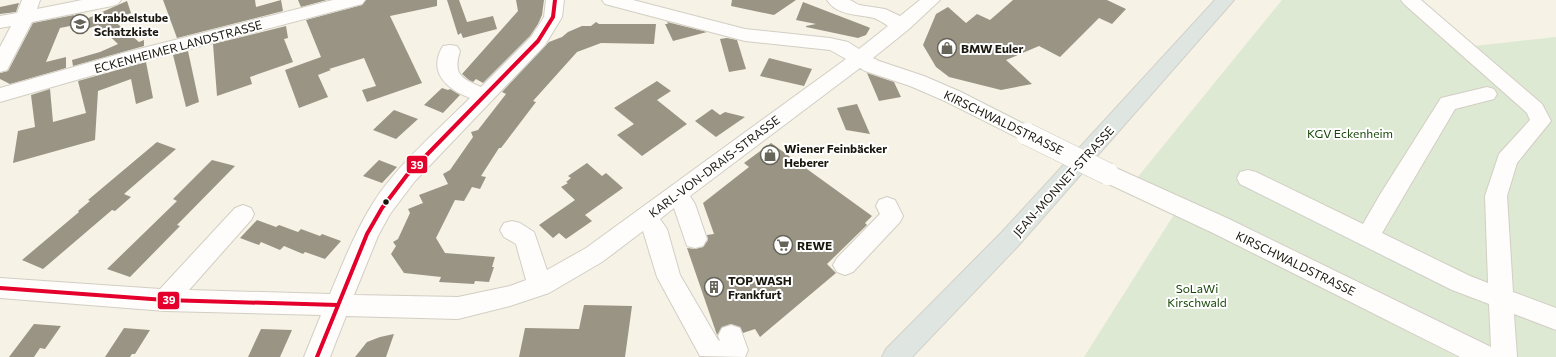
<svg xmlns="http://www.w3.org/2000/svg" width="1556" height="357" font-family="Commissioner,sans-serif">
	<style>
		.green { fill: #dde9d2 }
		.building { fill: #9a9484 }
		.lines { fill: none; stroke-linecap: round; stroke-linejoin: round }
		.minor-casing { stroke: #d2cec4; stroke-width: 2 }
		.major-casing { stroke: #d2d0ca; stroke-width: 2 }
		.minor { fill: #fefdfb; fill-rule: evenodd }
		.major { fill: #dfe6e2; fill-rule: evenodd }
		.minor-bridge-casing { stroke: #d2cec4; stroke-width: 23; stroke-linecap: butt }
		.minor-bridge { stroke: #fefdfb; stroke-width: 22 }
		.bus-1-casing { stroke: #fff; stroke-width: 7 }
		.bus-1 { stroke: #e4002b; stroke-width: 4 }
		.bus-dot { fill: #1a170e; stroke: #fff; stroke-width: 1.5 }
		.labels { text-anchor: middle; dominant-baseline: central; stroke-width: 4; stroke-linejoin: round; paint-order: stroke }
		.poi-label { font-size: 12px; font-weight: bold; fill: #1a170e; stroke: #fff; text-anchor: start }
		.street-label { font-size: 12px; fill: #1a170e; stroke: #fff }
		.park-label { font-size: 12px; fill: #194808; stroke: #fff }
		.line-badge { stroke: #fff; stroke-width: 1.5 }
		.badge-label { font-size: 11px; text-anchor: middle; font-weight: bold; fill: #fff }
	</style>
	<rect width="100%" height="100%" fill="#f6f2e5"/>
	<!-- green -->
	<g class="green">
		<polygon points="1282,0 1400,0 1456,48 1556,37 1556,357 1506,357 1137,178"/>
		<polygon points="1175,213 1457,357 1084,357"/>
	</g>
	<!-- building -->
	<g class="building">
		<polygon points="163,0 255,0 256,7 281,0 283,11 177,38"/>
		<polygon points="298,0 327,0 301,7"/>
		<polygon points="366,0 437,0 437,6 390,16 422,83 367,102 362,90 376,86 364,58 329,69 331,70 318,75 328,97 299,108 285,70 321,57 306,20 362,5"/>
		<polygon points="447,0 459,0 467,22 493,16 497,29 463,38 461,33 458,35"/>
		<polygon points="516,0 544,0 542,15 538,24 530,36 483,83 476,79 473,82 469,80 462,74 518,11"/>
		<polygon points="732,0 796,0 774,15 731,6"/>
		<polygon points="1013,0 1107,0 1126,9 1112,24 1099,18 1060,57 1039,46 1006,60 1032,84 1001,90 949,77 936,67 923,45 936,14 948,7 966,23 977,14 990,20"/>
		<polygon points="127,1 131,13 113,20 139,42 144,40 144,46 73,66 72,60 100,52 118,44 98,25 87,29 84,20"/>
		<polygon points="803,2 868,27 870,28 866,35 858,38 806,27 806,26 816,24 796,20"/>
		<polygon points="19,3 16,12 0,14 0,7"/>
		<polygon points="74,15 70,26 60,28 46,62 66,57 66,68 10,84 0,79 0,73 8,71 33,23"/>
		<polygon points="596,22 599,24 656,24 654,44 601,43 577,52 533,101 536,102 501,148 499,148 481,176 486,177 480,189 472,187 464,201 455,200 436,238 445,253 495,257 492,267 494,267 489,282 475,281 474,284 439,282 441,277 404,273 391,254 396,246 393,242 398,239 410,213 408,209 423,203 419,195 448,184 443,174 450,170 473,137 471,132 478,130 506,94 502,92 549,42 562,37 568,32 582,26 591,26"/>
		<polygon points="667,22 707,32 673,41 665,24 668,24"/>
		<polygon points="286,26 288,38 284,39 293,62 250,77 252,84 217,96 213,44"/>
		<polygon points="727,38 737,40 746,69 729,72 720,39"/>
		<polygon points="188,51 199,102 186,107 173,55"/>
		<polygon points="769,58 812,69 804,86 760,76"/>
		<polygon points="146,62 153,98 136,104 131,79 98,91 95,140 13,163 18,131 35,127 31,95 50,89 53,122 86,113 78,81"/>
		<polygon points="867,73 894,82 901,97 879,101"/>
		<polygon points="657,81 671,91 657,100 687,124 642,156 617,135 634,124 614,108"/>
		<polygon points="442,88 448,90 450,89 460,95 443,113 424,105"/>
		<polygon points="857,104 870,134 846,130 837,108"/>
		<polygon points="712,109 720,115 725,112 745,117 716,137 695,121"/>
		<polygon points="394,110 418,119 396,139 373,130"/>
		<polygon points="157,142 176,149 124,194 131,197 115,211 112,210 43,269 22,260 79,212 78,211 90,201 88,200"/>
		<polygon points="771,143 872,216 865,223 867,225 827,264 836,273 760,337 755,329 743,333 740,327 731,324 722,327 717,335 687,248 695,249 703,247 708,240 707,235 714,234 703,203 749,167 744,163"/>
		<polygon points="212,160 235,166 177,225 180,226 130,277 107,269 177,201 173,199"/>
		<polygon points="379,160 397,167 382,183 363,176"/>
		<polygon points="587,163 602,176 606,173 623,188 585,215 592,221 566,239 559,233 553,238 539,225 575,200 561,187 568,183 566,182 571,178 568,176"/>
		<polygon points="257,220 276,227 279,225 298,232 301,229 320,236 322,234 341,241 325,259 305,252 303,254 284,246 280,250 261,242 259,245 240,238"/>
		<polygon points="584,305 632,306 625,357 519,357 525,328 579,329"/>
		<polygon points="34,324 61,326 45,349 40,348 34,357 9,357"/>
		<polygon points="124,328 150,330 135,354 132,354 130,357 105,357"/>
		<polygon points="261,329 292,330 280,357 248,357"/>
		<polygon points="394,334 386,357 355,357 367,342 380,337"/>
	</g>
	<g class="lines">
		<defs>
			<g id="minor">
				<polygon points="22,0 40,0 37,9 82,0 121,0 118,4 112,6 32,22 7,70 0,72 0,47 11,26 0,28 0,16 17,13"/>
				<polygon points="333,0 365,0 362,4 125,66 0,102 0,88 123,53"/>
				<path d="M546,0h18l-2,17 -17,28 -130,136 -25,33 -12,22 -24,59 104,2 52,-11 16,-6 -10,-36 -12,-7 -4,-7 4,-7 8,-2 8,2 14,9 13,38 39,-22 260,-189 -16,-9 -85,-9 -140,-37 -3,-4h31l112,29 85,9 18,4 11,7 29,-23c-4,-3 -9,-6 -14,-8 -16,-4 -37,-2 -47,-18h23l9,5 26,4 15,7 20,-16h20l-31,29 -36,29 6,3 45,15 37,16 73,37 4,5 -4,5 -7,3 -7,-3 -73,-37 -37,-16 -45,-15 -5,-3 -170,128 5,8 12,35 -4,7 -8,2 -8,-2 -13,-38 -14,11 7,10 13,46 38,65 2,1 -2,-5 4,-8 9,-3 9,3 8,22 -3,7 -45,-1 -43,-79 -14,-46 -41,31 -53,31 -39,13 -52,13 -112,-3 -16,41h-26l17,-42 -156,-4 -165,-13v-20l160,11 75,-81 8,-3 8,3 3,6 -3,6 -62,70 141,4c13,-31 25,-62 43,-91 26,-40 64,-72 97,-105 -23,-9 -43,-26 -27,-52l7,-1 7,1 3,5c-7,23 0,27 21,36l50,-50 13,-20z"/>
				<polygon points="1401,0 1421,0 1542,104 1551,121 1517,163 1507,196 1513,292 1556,308 1556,330 1514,314 1517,357 1460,357 1213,233 1100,180 1097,174 1100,168 1108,166 1116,168 1229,219 1491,347 1489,304 1452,290 1240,184 1237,178 1240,172 1248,170 1256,172 1363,224 1381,193 1441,98 1487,87 1494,89 1497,94 1494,99 1455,109 1382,233 1470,276 1488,283 1485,196 1499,154 1530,120 1527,113 1404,4"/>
				<polygon points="887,197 895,200 903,216 900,222 853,272 845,275 837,272 833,265 837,258 880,214 876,206 879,200"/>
			</g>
			<polygon id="major" points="1215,0 1234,0 1018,246 912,357 882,357 886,349 1002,232"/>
		</defs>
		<!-- minor casing -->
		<use href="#minor" class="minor-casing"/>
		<!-- major casing -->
		<use href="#major" class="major-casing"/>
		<!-- minor -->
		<use href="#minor" class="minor"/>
		<!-- major -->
		<use href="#major" class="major"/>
		<defs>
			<polyline id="minor-bridge" points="1027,134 1108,174"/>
		</defs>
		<!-- minor-bridge casing -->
		<use href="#minor-bridge" class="minor-bridge-casing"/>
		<!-- minor-bridge -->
		<use href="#minor-bridge" class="minor-bridge"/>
		<defs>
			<g id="bus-1">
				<polyline points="0,288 165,300 338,305"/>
				<polyline points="317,357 367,234 382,208 407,175 538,41 553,17 555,0"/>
			</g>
		</defs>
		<!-- bus-1 casing -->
		<use href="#bus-1" class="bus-1-casing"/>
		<!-- bus-1 -->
		<use href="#bus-1" class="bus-1"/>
	</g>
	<!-- icons -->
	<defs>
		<symbol id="school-ring" viewBox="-11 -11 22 22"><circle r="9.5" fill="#fff" stroke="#676459" stroke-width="1.5"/><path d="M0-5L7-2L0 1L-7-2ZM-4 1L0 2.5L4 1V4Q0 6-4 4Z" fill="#676459"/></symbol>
		<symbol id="shop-ring" viewBox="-11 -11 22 22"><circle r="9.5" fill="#fff" stroke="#676459" stroke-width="1.5"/><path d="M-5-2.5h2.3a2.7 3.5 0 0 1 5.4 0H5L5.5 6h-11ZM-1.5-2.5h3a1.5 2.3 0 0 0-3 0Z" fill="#676459"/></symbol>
		<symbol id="supermarket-ring" viewBox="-11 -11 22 22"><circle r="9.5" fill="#fff" stroke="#676459" stroke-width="1.5"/><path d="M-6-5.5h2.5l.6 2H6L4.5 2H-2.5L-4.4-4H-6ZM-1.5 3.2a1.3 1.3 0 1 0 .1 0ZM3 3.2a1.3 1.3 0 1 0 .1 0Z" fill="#676459"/></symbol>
		<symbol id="building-ring" viewBox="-11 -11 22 22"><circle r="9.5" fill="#fff" stroke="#676459" stroke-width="1.5"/><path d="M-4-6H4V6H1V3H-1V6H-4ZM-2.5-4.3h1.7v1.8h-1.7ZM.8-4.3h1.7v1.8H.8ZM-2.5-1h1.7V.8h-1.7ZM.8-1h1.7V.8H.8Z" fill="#676459"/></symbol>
	</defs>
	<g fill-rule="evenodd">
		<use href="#school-ring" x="69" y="13" width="22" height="22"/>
		<use href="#shop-ring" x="936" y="37" width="22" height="22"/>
		<use href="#shop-ring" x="759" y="144" width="22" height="22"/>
		<use href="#supermarket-ring" x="772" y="234" width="22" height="22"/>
		<use href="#building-ring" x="703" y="276" width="22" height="22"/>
	</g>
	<!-- markers -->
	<circle class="bus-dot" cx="386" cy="202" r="3.5"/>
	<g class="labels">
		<!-- poi labels -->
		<g class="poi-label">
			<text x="94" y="17">Krabbelstube<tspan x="94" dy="14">Schatzkiste</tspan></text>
			<text x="961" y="48">BMW Euler</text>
			<text x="784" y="148">Wiener Feinbäcker<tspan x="784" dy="14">Heberer</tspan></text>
			<text x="797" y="245">REWE</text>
			<text x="728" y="280">TOP WASH<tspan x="728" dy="14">Frankfurt</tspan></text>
		</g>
		<!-- street labels -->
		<g class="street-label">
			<text transform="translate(178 46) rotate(-15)">ECKENHEIMER LANDSTRASSE</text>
			<text transform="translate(1004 122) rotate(26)">KIRSCHWALDSTRASSE</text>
			<text transform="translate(714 166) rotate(-37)">KARL-VON-DRAIS-STRASSE</text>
			<text transform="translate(1063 181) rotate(-48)">JEAN-MONNET-STRASSE</text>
			<text transform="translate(1296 263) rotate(26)">KIRSCHWALDSTRASSE</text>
		</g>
		<!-- park labels -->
		<g class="park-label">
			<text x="1350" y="133">KGV Eckenheim</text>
			<text x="1197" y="288">SoLaWi<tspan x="1197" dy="14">Kirschwald</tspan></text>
		</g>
	</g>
	<g class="line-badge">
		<rect x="406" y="155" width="22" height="19" rx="4" fill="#e4002b"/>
		<rect x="157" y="291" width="23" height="19" rx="4" fill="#e4002b"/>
	</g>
	<g class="badge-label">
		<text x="417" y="169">39</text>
		<text x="169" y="304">39</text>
	</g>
</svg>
